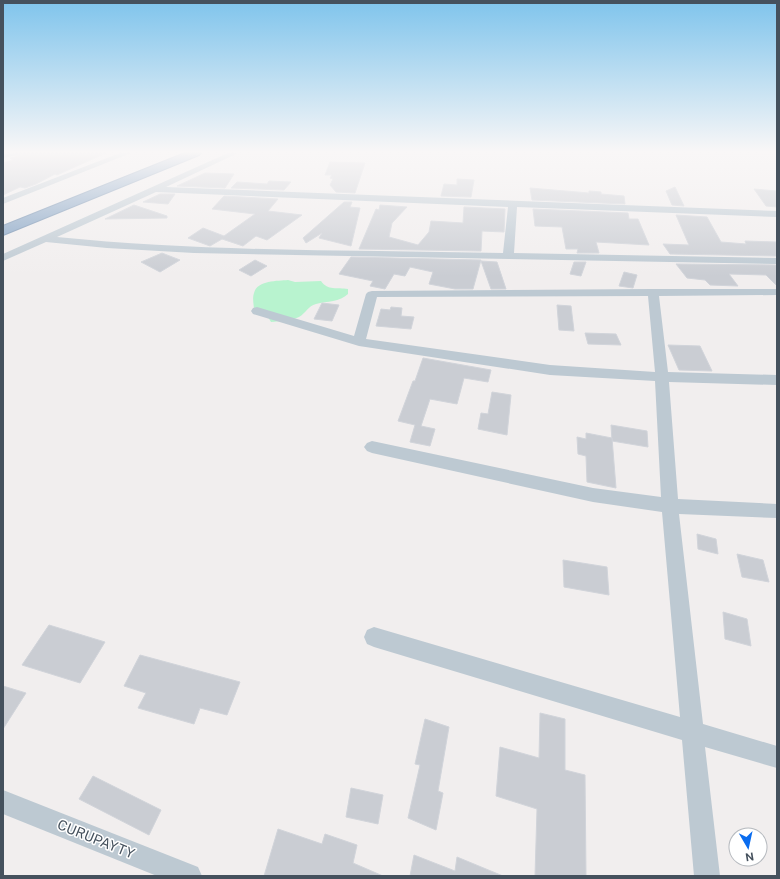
<svg xmlns="http://www.w3.org/2000/svg" width="780" height="879" font-family="'Public Sans',sans-serif">
	<style>
		.green { fill: #b8f3cf }
		.building { fill: #cacdd3; stroke: #d1d4da }
		.lines { fill: none; stroke-linecap: round; stroke-linejoin: round }
		.highway-casing { stroke: #6d8bad; stroke-width: 2 }
		.minor { fill: #bdc9d2; fill-rule: evenodd }
		.highway { fill: #81a0c2; fill-rule: evenodd }
		.labels { text-anchor: middle; dominant-baseline: central; stroke-width: 3; stroke-linejoin: round; paint-order: stroke }
		.near-street-label { font-size: 14px; fill: #45515d; stroke: #fff }
	</style>
	<rect width="100%" height="100%" fill="#f1eeee"/>
	<!-- green -->
	<path class="green" d="M288,280l7,2 26,-1c7,10 16,6 27,8v5c-8,8 -21,7 -32,10 -8,2 -10,9 -17,13 -8,4 -19,4 -28,5l-3,-5 -14,-7c0,-5 -2,-12 0,-17 3,-13 24,-12 34,-13z"/>
	<!-- building -->
	<g class="building">
		<polygon points="20,153 106,153 57,175 55,174 36,184 25,188 20,187 3,195 3,163 13,160 10,158 18,156"/>
		<polygon points="330,162 365,163 355,193 336,192 330,185 333,179 330,178 332,175 325,175"/>
		<polygon points="205,173 234,174 225,188 177,186"/>
		<polygon points="457,179 474,180 471,197 441,196 444,184 457,185"/>
		<polygon points="269,181 291,182 284,190 231,188 237,182 267,184"/>
		<polygon points="675,187 684,206 672,205 666,191"/>
		<polygon points="530,188 589,193 589,191 601,192 601,194 624,196 625,204 532,200"/>
		<polygon points="754,189 777,191 777,207 766,206"/>
		<polygon points="160,194 175,194 168,204 143,202"/>
		<polygon points="224,196 278,199 268,211 302,215 267,240 256,236 243,246 222,239 210,246 188,238 203,228 224,236 255,214 212,209"/>
		<polygon points="344,202 352,202 350,207 360,208 351,246 319,238 322,233 306,243 303,238"/>
		<polygon points="134,205 167,216 167,218 105,219"/>
		<polygon points="380,205 407,207 392,223 389,237 418,245 429,232 431,221 463,223 464,207 505,209 504,232 482,231 481,251 359,249 376,209 379,210"/>
		<polygon points="533,209 628,213 629,219 638,219 649,245 596,242 599,253 577,253 578,249 566,249 562,227 535,226"/>
		<polygon points="676,215 707,217 721,242 746,244 745,241 777,242 777,256 670,254 663,244 689,245"/>
		<polygon points="162,253 180,260 160,272 141,262"/>
		<polygon points="351,257 481,260 473,289 455,289 429,284 433,272 410,267 405,276 394,274 385,289 370,286 373,281 339,274"/>
		<polygon points="255,260 267,266 251,276 239,270"/>
		<polygon points="481,261 497,262 506,289 491,289"/>
		<polygon points="574,262 586,262 581,276 570,274"/>
		<polygon points="676,264 777,265 777,286 766,275 729,274 738,286 710,285 705,280 687,278"/>
		<polygon points="624,272 637,275 633,288 619,286"/>
		<polygon points="322,303 339,305 332,321 314,319"/>
		<polygon points="557,305 571,306 574,331 559,330"/>
		<polygon points="391,307 402,308 401,316 414,317 411,329 376,326 381,309 390,310"/>
		<polygon points="585,333 616,334 621,345 588,344"/>
		<polygon points="668,345 700,346 712,371 679,370"/>
		<polygon points="423,358 491,370 488,382 464,378 457,404 430,399 421,426 435,429 430,446 410,442 415,425 398,421 413,381 415,381"/>
		<polygon points="492,392 511,395 507,435 478,429 481,413 488,414"/>
		<polygon points="611,425 647,431 648,447 612,441"/>
		<polygon points="586,433 612,438 616,488 587,482 586,456 578,454 577,437 586,439"/>
		<polygon points="697,534 716,539 718,554 698,549"/>
		<polygon points="737,554 763,560 769,582 742,577"/>
		<polygon points="563,560 607,567 609,595 564,587"/>
		<polygon points="723,612 747,619 751,646 725,639"/>
		<polygon points="49,625 105,642 80,683 22,665"/>
		<polygon points="140,655 240,682 227,715 200,708 194,724 138,708 146,693 124,686"/>
		<polygon points="3,686 26,693 3,729"/>
		<polygon points="540,713 565,719 565,770 585,775 586,876 535,876 537,809 496,796 500,747 539,758"/>
		<polygon points="425,719 449,727 438,791 443,793 436,830 408,818 420,765 415,764"/>
		<polygon points="93,776 161,810 149,835 79,799"/>
		<polygon points="351,788 383,795 378,824 346,817"/>
		<polygon points="278,829 322,844 325,834 357,845 353,863 383,876 264,876"/>
		<polygon points="414,855 455,871 457,857 503,876 410,876"/>
	</g>
	<g class="lines">
		<defs>
			<polygon id="highway" points="185,153 201,153 199,155 3,235 3,226"/>
		</defs>
		<!-- highway casing -->
		<use href="#highway" class="highway-casing"/>
		<!-- minor -->
		<g class="minor">
			<polygon points="19,153 18,155 3,158 3,154"/>
			<polygon points="120,153 131,153 3,204 3,198"/>
			<path d="M228,153h10l-72,34 611,24v6l-260,-10 -3,46 263,5v6l-583,-11 -87,-5 -61,-6 -43,19v-7zM156,192l352,15 -5,46c-148,-3 -298,-1 -446,-16z"/>
			<path d="M651,289h126v6l-118,1 9,76 109,3v10l-108,-3 9,117 99,5v14l-98,-4 24,210 74,22v22l-72,-21 15,129h-26l-12,-136 -308,-93 -7,-3 -3,-7 3,-7 7,-3 306,90 -18,-205 -69,-10 -221,-49 -5,-2 -3,-4 3,-4 5,-2 221,47 68,9 -6,-116 -105,-6 -191,-29 -106,-32 -2,-3 2,-3 4,-1 97,29 12,-42 2,-2 4,-1zM648,296l7,76 -105,-7 -184,-26 11,-42z"/>
			<polygon points="3,790 198,867 202,876 157,876 3,814"/>
		</g>
		<!-- highway -->
		<use href="#highway" class="highway"/>
	</g>
	<!-- sky -->
	<linearGradient id="sky" x2="0" y2="1"><stop stop-color="#7fc4ec"/><stop offset="0.55" stop-color="#f9f7f7"/><stop offset="1" stop-color="#f9f7f7" stop-opacity="0"/></linearGradient>
	<rect width="780" height="276" fill="url(#sky)"/>
	<g class="labels">
		<!-- near-street labels -->
		<g class="near-street-label">
			<text transform="translate(96 839) rotate(22)">CURUPAYTY</text>
		</g>
	</g>
	<!-- border -->
	<rect width="780" height="879" fill="none" stroke="#45515d" stroke-width="8"/>
	<!-- north arrow -->
	<g transform="translate(748 847) rotate(171)"><circle r="19" fill="#ffffff" stroke="#b5b9be"/>
	<path d="M0-3L7 15L0 10L-7 15Z" fill="#096cef"/>
	<text y="-6" font-size="11" font-weight="bold" text-anchor="middle" fill="#45515d">N</text>
	</g>
</svg>
